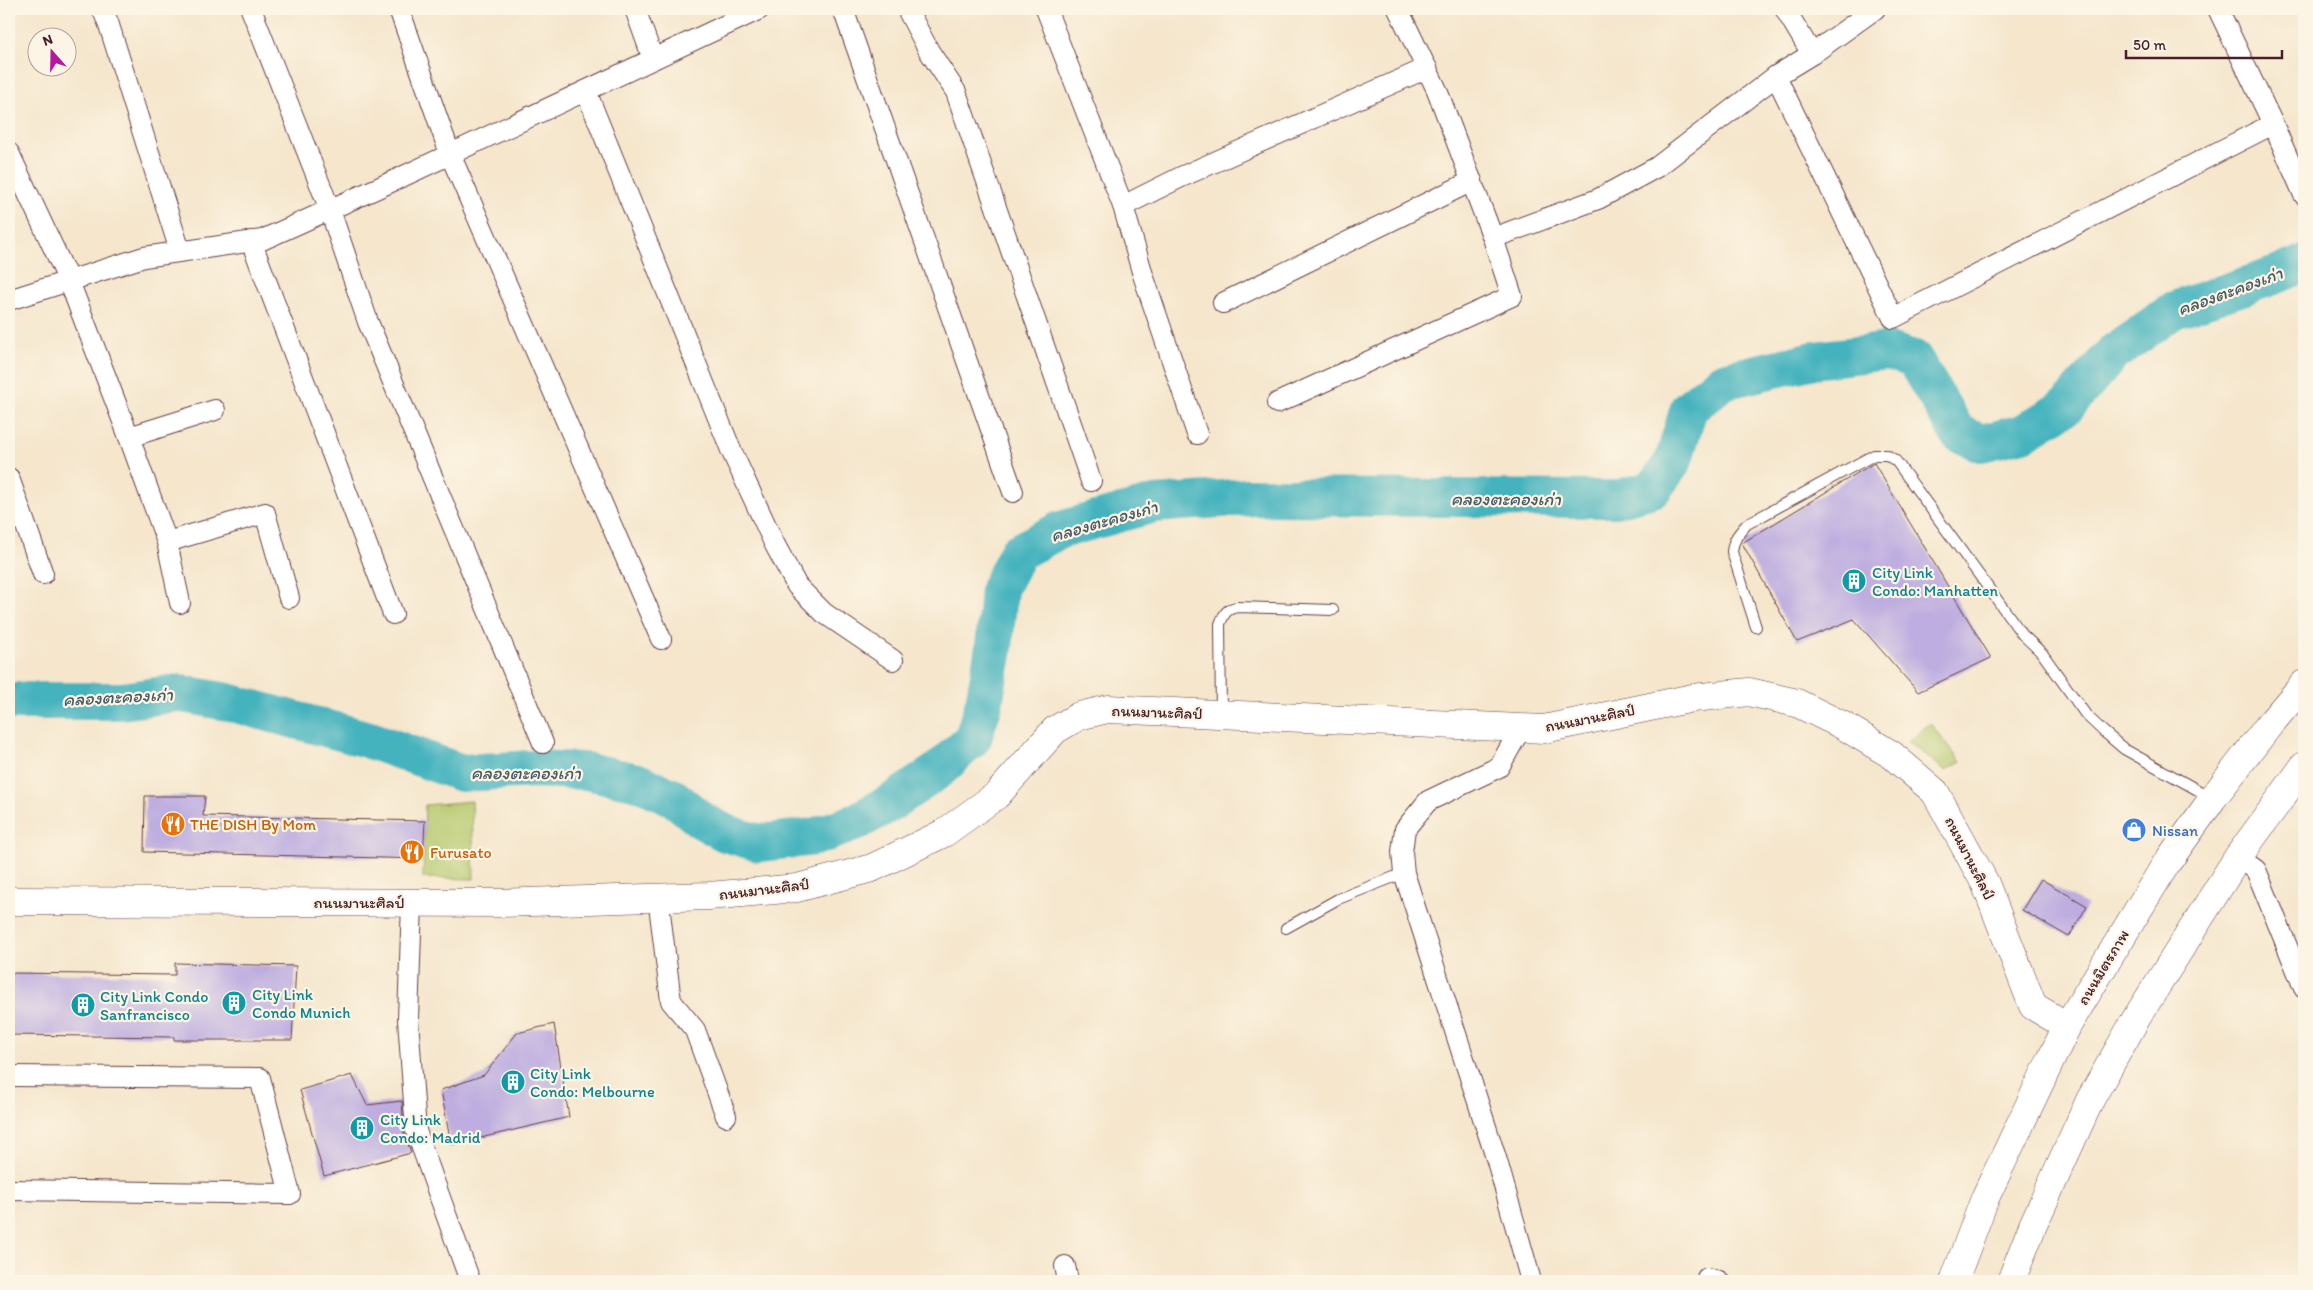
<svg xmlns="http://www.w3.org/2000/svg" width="2313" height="1290" font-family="Itim,'Playpen Sans Thai',sans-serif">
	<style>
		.green { fill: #b6c96d; stroke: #80744c }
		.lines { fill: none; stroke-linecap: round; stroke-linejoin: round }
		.river { stroke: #44b3be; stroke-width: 38 }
		.building { fill: #bdade0 }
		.lane-casing { stroke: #643d43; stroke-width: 12 }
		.street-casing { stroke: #643d43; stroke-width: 22 }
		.secondary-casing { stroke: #643d43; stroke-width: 29 }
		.highway-casing { stroke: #643d43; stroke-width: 29 }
		.lane { stroke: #fff; stroke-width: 10 }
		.street { stroke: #fff; stroke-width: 20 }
		.secondary { stroke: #fff; stroke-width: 28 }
		.highway { stroke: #fff; stroke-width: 28 }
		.labels { text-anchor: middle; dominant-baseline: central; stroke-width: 4.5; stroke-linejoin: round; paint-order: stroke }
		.culture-label { font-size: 16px; fill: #0d838f; stroke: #fcf5e5; text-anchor: start }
		.street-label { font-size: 16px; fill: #4a1f2b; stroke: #fcf5e5 }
		.food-label { font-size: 16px; fill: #c56008; stroke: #fcf5e5; text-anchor: start }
		.shop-label { font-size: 16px; fill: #366cbe; stroke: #fcf5e5; text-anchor: start }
		.water-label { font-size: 18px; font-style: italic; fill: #485a66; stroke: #fcf5e5 }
	</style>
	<rect width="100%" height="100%" fill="#fcf5e5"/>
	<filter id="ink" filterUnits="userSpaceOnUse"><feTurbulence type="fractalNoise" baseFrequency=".02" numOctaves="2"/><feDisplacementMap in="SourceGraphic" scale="10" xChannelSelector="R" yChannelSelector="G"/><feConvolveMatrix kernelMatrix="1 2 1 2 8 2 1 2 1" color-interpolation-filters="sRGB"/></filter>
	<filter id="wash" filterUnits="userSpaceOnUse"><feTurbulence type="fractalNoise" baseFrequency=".0096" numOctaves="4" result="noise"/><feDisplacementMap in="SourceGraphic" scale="20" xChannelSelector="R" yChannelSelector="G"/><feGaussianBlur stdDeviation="1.12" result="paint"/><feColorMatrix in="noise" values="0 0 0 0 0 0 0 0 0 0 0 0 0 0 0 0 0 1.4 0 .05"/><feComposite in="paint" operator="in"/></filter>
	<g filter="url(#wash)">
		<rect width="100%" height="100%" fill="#f5e6cc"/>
		<!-- green -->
		<g class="green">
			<polygon points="1930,723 1961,762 1946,771 1908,742"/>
			<polygon points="472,801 474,879 423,878 425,805"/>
		</g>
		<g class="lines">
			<!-- river -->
			<polyline class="river" points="9,701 122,701 177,693 228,702 370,740 462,773 532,769 586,771 638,782 674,798 701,820 725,833 759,843 814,837 854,823 892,802 939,770 973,738 984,703 994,648 999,589 1018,552 1060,530 1154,504 1248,497 1616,499 1653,489 1673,462 1689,408 1723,381 1814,360 1888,351 1914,359 1958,433 1981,443 2023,433 2067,406 2113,353 2174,310 2277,275 2304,263"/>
		</g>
		<g id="blocks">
			<!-- building -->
			<g class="building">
				<polygon points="1874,463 1991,658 1918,692 1854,619 1797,642 1742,543"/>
				<polygon points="145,796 205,796 203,816 425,821 423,859 144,852"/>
				<polygon points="2041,879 2087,906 2069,937 2022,910"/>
				<polygon points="175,963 296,966 292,1040 174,1040 174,1037 9,1035 9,973 175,975"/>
				<polygon points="554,1024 569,1117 451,1145 441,1090 484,1075 517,1033"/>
				<polygon points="352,1075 367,1105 402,1101 404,1132 411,1153 324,1176 300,1090"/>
			</g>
		</g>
	</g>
	<g filter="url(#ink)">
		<use href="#blocks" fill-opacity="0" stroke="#643d43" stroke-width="1"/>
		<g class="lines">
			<defs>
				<g id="lane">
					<path d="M1756,627l-24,-75c1,-13 7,-19 15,-28l127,-69h13l9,6 126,173 20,19 44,62 18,17 20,17 88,49"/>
					<path d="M1221,713l-1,-89c4,-10 6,-15 17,-17l96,3"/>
					<polyline points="1286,928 1338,899 1404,873"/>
				</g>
				<g id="street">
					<polyline points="102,9 108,22 180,251"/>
					<polyline points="251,9 330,210 368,322 543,743"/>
					<polyline points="399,9 450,154 661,639"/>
					<polyline points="635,9 653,59"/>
					<polyline points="843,9 1013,492"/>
					<polyline points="907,9 929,51 956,92 1091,481"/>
					<polyline points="1046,9 1123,206 1143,275 1197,434"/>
					<polyline points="1785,9 1812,54"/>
					<polyline points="2218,9 2273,124 2304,195"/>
					<polyline points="1776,76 1893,318 2273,124"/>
					<polyline points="586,91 731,450 775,545 797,586 824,613 893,660"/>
					<polyline points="9,153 69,281 129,437 167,542 180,603"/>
					<polyline points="1123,206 1181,177 1427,68"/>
					<polyline points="1493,238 1598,199 1657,167 1776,76 1812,54 1875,9"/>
					<polyline points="251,241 393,614"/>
					<polyline points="9,300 144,257 262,240 391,182 760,9"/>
					<polyline points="1223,303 1472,181"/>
					<polyline points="1277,403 1512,296 1493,238 1437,90 1398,9"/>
					<polyline points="129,437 215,410"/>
					<polyline points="9,478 43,574"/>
					<polyline points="167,542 265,513 289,598"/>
					<polyline points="1521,728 1499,767 1428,801 1405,829 1402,852 1404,873 1497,1161 1531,1281"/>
					<polyline points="2238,857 2256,870 2304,988"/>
					<polyline points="658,897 671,1001 695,1030 726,1116"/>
					<polyline points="412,903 408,1019 416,1131 470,1281"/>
					<polyline points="9,1076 260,1078 290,1194 9,1190"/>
					<polyline points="1065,1266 1068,1281"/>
					<polyline points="1707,1278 1719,1281"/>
				</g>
				<polyline id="secondary" points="9,901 498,903 709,896 797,888 872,868 944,833 997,795 1055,730 1079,716 1108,709 1544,729 1693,698 1749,692 1797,703 1844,726 1892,755 1935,792 1985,883 2033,1006 2067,1026"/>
				<g id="highway">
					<polyline points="1954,1281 1985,1198 2067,1026 2166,864 2213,798 2270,724 2304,684"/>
					<polyline points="2011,1281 2033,1225 2090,1100 2137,1017 2238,857 2304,766"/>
				</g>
			</defs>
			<!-- lane casing -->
			<use href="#lane" class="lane-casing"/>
			<!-- street casing -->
			<use href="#street" class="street-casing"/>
			<!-- secondary casing -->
			<use href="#secondary" class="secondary-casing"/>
			<!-- highway casing -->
			<use href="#highway" class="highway-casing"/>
			<!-- lane -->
			<use href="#lane" class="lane"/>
			<!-- street -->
			<use href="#street" class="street"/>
			<!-- secondary -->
			<use href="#secondary" class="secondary"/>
			<!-- highway -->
			<use href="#highway" class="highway"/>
		</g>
	</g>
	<!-- icons -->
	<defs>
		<symbol id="building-disc" viewBox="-11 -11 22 22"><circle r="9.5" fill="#0f9aa8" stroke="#fcf5e5"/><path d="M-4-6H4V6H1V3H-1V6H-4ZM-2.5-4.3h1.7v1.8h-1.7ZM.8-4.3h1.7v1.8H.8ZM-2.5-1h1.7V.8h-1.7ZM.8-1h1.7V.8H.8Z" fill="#fff"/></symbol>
		<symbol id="restaurant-disc" viewBox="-11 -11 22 22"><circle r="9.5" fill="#e8710a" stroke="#fcf5e5"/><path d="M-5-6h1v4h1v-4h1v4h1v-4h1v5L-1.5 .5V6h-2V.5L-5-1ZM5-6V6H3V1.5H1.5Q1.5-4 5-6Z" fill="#fff"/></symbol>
		<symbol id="shop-disc" viewBox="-11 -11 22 22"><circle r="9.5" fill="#3f7fe0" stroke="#fcf5e5"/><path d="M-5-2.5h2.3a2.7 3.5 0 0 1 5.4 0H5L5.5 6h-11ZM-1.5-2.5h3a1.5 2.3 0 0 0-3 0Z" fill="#fff"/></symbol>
	</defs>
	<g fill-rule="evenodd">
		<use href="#building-disc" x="1840" y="567" width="28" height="28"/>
		<use href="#restaurant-disc" x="159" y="810" width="28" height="28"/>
		<use href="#shop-disc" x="2120" y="816" width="28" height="28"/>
		<use href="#restaurant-disc" x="398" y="838" width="28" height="28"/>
		<use href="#building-disc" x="220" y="989" width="28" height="28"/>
		<use href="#building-disc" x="69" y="991" width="28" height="28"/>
		<use href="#building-disc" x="499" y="1068" width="28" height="28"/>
		<use href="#building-disc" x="348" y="1114" width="28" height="28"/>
	</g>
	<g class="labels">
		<!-- culture labels -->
		<g class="culture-label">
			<text x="1872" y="572">City Link<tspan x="1872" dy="18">Condo: Manhatten</tspan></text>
			<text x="252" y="994">City Link<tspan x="252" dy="18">Condo Munich</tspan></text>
			<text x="100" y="996">City Link Condo<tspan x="100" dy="18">Sanfrancisco</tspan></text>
			<text x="530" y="1073">City Link<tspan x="530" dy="18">Condo: Melbourne</tspan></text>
			<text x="380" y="1119">City Link<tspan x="380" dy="18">Condo: Madrid</tspan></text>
		</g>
		<!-- street labels -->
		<g class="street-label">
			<text transform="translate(1157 712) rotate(2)">ถนนมานะศิลป์</text>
			<text transform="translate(1590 718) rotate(-11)">ถนนมานะศิลป์</text>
			<text transform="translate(1970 858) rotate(63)">ถนนมานะศิลป์</text>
			<text transform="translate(764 889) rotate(-7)">ถนนมานะศิลป์</text>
			<text x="359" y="902">ถนนมานะศิลป์</text>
			<text transform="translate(2103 967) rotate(-59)">ถนนมิตรภาพ</text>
		</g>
		<!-- food labels -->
		<g class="food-label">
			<text x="190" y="824">THE DISH By Mom</text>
			<text x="430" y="852">Furusato</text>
		</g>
		<!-- shop labels -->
		<g class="shop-label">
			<text x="2152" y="830">Nissan</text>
		</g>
		<!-- water labels -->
		<g class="water-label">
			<text transform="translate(2230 291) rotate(-20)">คลองตะคองเก่า</text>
			<text x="1506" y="499">คลองตะคองเก่า</text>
			<text transform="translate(1104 521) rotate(-16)">คลองตะคองเก่า</text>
			<text transform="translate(118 697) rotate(-3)">คลองตะคองเก่า</text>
			<text x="526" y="773">คลองตะคองเก่า</text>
		</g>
	</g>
	<!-- margin -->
	<rect width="2313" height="1290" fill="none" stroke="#fcf5e5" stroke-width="30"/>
	<!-- north arrow -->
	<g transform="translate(52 52) rotate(340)"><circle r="24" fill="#fcf5e5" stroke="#b59f9b"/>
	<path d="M0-4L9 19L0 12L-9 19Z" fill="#b5179e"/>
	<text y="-8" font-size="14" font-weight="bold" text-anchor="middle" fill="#4a1f2b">N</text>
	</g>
	<!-- scale -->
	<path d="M2126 50v8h156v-8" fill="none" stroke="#4a1f2b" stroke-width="2.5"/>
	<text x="2133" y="50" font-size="15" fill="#4a1f2b" stroke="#fcf5e5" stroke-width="4" paint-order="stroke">50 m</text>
</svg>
